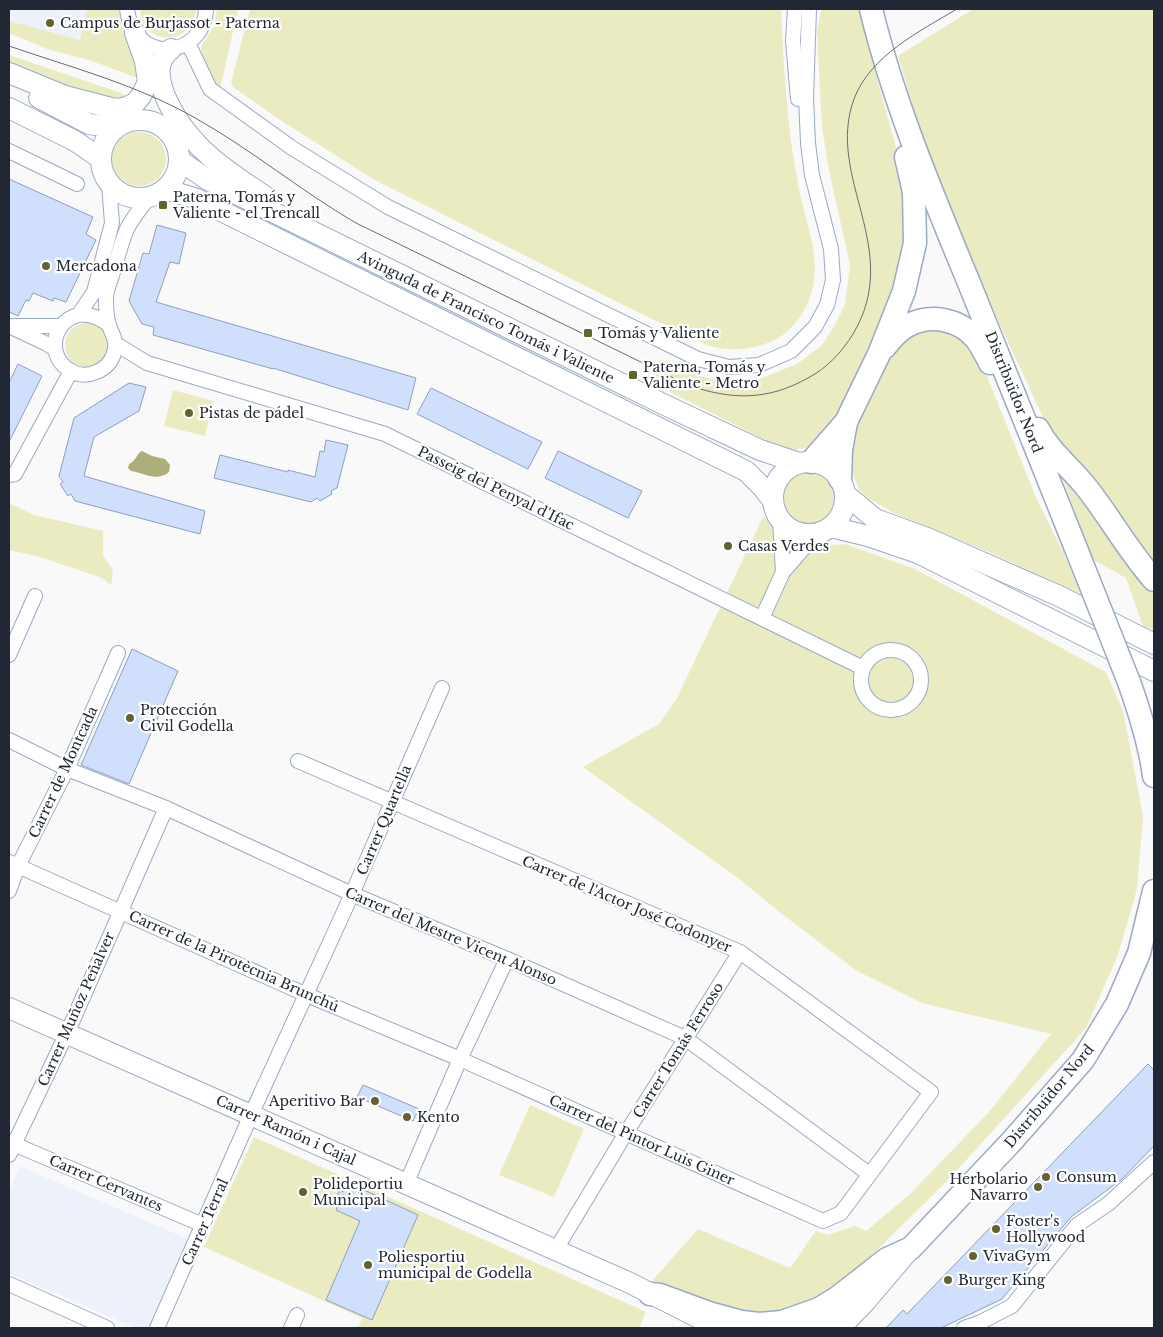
<svg xmlns="http://www.w3.org/2000/svg" width="1163" height="1337" font-family="'Libre Baskerville',serif">
	<style>
		.built { fill: #edf2fa }
		.green { fill: #eaebc1 }
		.water { fill: #adae79 }
		.building { fill: #d0e0fc; stroke: #8e9ebd }
		.lines { fill: none; stroke-linecap: round; stroke-linejoin: round }
		.street-casing { stroke: #99a9c8; stroke-width: 16 }
		.secondary-casing { stroke: #99a9c8; stroke-width: 22 }
		.primary-casing { stroke: #99a9c8; stroke-width: 25 }
		.street { stroke: #fff; stroke-width: 14 }
		.secondary { stroke: #fff; stroke-width: 20 }
		.primary { stroke: #fff; stroke-width: 22 }
		.tram { stroke: #686c75; stroke-width: 1 }
		.primary-bridge-casing { stroke: #99a9c8; stroke-width: 25; stroke-linecap: butt }
		.primary-bridge { stroke: #fff; stroke-width: 22 }
		.poi-dot { fill: #636330; stroke: #fff; stroke-width: 2 }
		.labels { text-anchor: middle; dominant-baseline: central; stroke-width: 4.5; stroke-linejoin: round; paint-order: stroke }
		.poi-label { font-size: 14px; fill: #212734; stroke: #fff; text-anchor: start }
		.street-label { font-size: 14px; fill: #212734; stroke: #fff }
	</style>
	<rect width="100%" height="100%" fill="#f9f9f9"/>
	<!-- built -->
	<g class="built">
		<polygon points="9,9 87,9 80,40 9,21"/>
		<polygon points="20,1166 190,1240 150,1328 136,1328 9,1273 9,1192"/>
	</g>
	<!-- green -->
	<g class="green">
		<polygon points="87,9 118,9 122,27 130,42 143,80 92,61 47,49 9,33 9,21 80,40"/>
		<path d="M140,9h56c-4,38 -53,38 -56,0z"/>
		<polygon points="217,9 238,9 220,89 213,80 201,56 202,45 214,26"/>
		<path d="M250,9h531c2,46 5,94 11,140 3,15 5,31 8,45 10,44 27,79 1,121 -8,12 -18,22 -31,27 -21,8 -41,10 -63,3l-84,-40 -250,-126 -96,-61 -44,-31 -2,-4z"/>
		<polygon points="821,9 861,9 879,86 907,187 909,208 898,294 839,418 809,447 791,451 779,447 649,381 661,359 703,377 726,382 759,379 797,364 821,346 834,327 845,305 850,265 829,170 822,127 817,33"/>
		<polygon points="973,9 1154,9 1154,631 1143,626 1126,578 1092,559 1060,471 1047,426 971,262 924,143 898,56"/>
		<polygon points="9,55 121,93 132,99 110,102 9,65"/>
		<circle cx="139" cy="159" r="27"/>
		<circle cx="87" cy="345" r="22"/>
		<polygon points="924,324 959,332 982,364 1037,500 1063,552 1081,594 989,552 894,513 866,497 859,489 851,469 848,445 891,349"/>
		<polygon points="173,390 213,401 205,436 164,426"/>
		<circle cx="811" cy="498" r="28"/>
		<polygon points="9,503 34,515 103,531 103,556 113,570 111,585 102,578 40,557 9,550"/>
		<polygon points="763,517 816,547 845,544 915,569 1106,672 1123,711 1143,816 1137,889 1118,955 1086,1028 950,1178 856,1271 796,1308 756,1314 716,1305 652,1281 698,1229 790,1268 816,1231 827,1235 855,1226 866,1231 910,1194 989,1112 1051,1034 922,1003 857,971 778,911 742,881 583,767 659,724 677,698"/>
		<polygon points="530,1105 584,1129 554,1197 499,1175"/>
		<polygon points="254,1137 646,1312 639,1328 358,1328 362,1318 204,1247"/>
	</g>
	<!-- water -->
	<path class="water" d="M142,451l10,5 13,3 5,6 -1,7c-12,10 -25,1 -38,-1l-3,-3 1,-4c8,-4 8,-11 13,-13z"/>
	<!-- building -->
	<g class="building">
		<polygon points="9,179 93,217 86,234 96,240 66,302 54,298 53,301 33,293 29,301 26,300 18,316 9,312"/>
		<polygon points="157,225 186,233 179,264 170,262 156,302 416,378 408,410 273,368 273,369 153,335 154,327 142,324 129,301 143,253 149,254"/>
		<polygon points="18,364 42,376 9,442 9,383"/>
		<polygon points="129,383 146,387 139,411 94,437 84,476 205,511 200,534 75,501 71,494 68,496 60,484 63,482 59,476 74,418"/>
		<polygon points="431,388 542,442 528,469 417,414"/>
		<polygon points="326,440 348,445 337,488 331,491 332,494 320,501 317,498 311,502 214,478 220,455 288,472 288,470 315,477 320,451 324,452"/>
		<polygon points="558,451 642,491 628,518 545,478"/>
		<polygon points="132,649 178,671 129,784 81,765"/>
		<polygon points="1148,1064 1154,1070 1154,1146 1122,1179 1071,1217 1002,1299 941,1328 886,1328 903,1310 907,1314"/>
		<polygon points="363,1085 419,1109 413,1121 357,1097"/>
		<polygon points="347,1182 418,1215 372,1320 326,1300 360,1221 336,1210 337,1207 334,1206 340,1190 343,1192"/>
	</g>
	<g class="lines">
		<defs>
			<g id="street">
				<path d="M127,9c7,57 77,50 79,0"/>
				<polyline points="795,9 793,41 798,99"/>
				<polyline points="188,43 210,89 292,148 388,207 698,359 729,367 759,365 791,351 815,327 827,305 833,280 831,249 812,175 808,143 806,98 809,9"/>
				<polyline points="9,151 77,184"/>
				<polyline points="79,314 94,292 112,223 109,184"/>
				<path d="M109,325c-42,-34 -75,25 -38,46 15,9 38,0 43,-18 4,-14 -2,-17 -5,-28 -3,-8 -3,-19 -3,-27 0,-8 5,-18 7,-26 5,-14 8,-30 14,-43 5,-11 15,-22 22,-32"/>
				<polyline points="9,326 45,343 55,349"/>
				<polyline points="14,326 61,326"/>
				<polyline points="116,344 147,363 385,434 863,668"/>
				<polyline points="9,475 15,474 71,371"/>
				<polyline points="780,520 783,572"/>
				<polyline points="762,618 783,572 816,534"/>
				<circle cx="891" cy="680" r="30"/>
				<polyline points="9,655 35,596"/>
				<polyline points="9,740 67,769 166,808 352,894 507,959 685,1038 869,1174"/>
				<polyline points="9,862 307,995 460,1059 823,1221 841,1213 931,1092 740,952 298,761"/>
				<polyline points="9,891 18,866 67,769 118,653"/>
				<polyline points="9,1142 203,1225"/>
				<polyline points="9,1155 73,1020 166,808"/>
				<polyline points="406,1184 460,1059 507,959"/>
				<polyline points="555,1251 626,1133 740,952"/>
				<polyline points="9,1284 107,1328"/>
				<polyline points="157,1328 251,1115 352,894 442,688"/>
				<polyline points="291,1328 297,1315"/>
				<polyline points="964,1328 981,1322 1012,1306 1077,1225 1108,1204 1154,1162"/>
			</g>
			<g id="secondary">
				<path d="M171,49c-12,10 -13,20 -10,34 2,11 7,20 12,29 23,40 56,60 93,85"/>
				<polyline points="9,73 65,96 111,108 119,109 127,107 135,103 141,96 148,82 145,61 135,33"/>
				<polyline points="39,98 89,124 115,128"/>
				<polyline points="9,108 75,141 100,158"/>
				<circle cx="140" cy="159" r="39"/>
				<polyline points="179,160 208,180 665,405 760,450 799,463"/>
				<polyline points="165,189 197,199 746,471 763,488 773,501"/>
				<circle cx="809" cy="498" r="36"/>
				<polyline points="845,494 875,519 927,538 1059,596 1154,644"/>
				<polyline points="831,527 868,536 918,553 1154,671"/>
				<polyline points="9,1008 630,1283 701,1319 715,1328"/>
				<polyline points="811,1328 832,1316 877,1279"/>
				<polyline points="840,1328 866,1301 911,1248"/>
			</g>
			<g id="primary">
				<path d="M871,9c23,95 61,184 98,274 38,93 75,185 112,278"/>
				<path d="M885,347c6,-8 13,-16 22,-21 24,-13 53,-7 70,14 5,7 9,15 13,23"/>
				<path d="M1038,429c13,25 36,41 52,63 22,29 40,61 64,88"/>
				<polyline points="811,462 846,422 879,354 904,291 915,243 914,192 906,157"/>
				<polyline points="840,479 841,450 846,422"/>
				<path d="M1129,682c11,31 21,62 25,94"/>
				<polyline points="650,1294 660,1295 709,1313 742,1322 759,1324 782,1322 819,1309 837,1298 887,1259 911,1248 1012,1141 1083,1060 1117,1004 1139,953 1154,891"/>
			</g>
		</defs>
		<!-- street casing -->
		<use href="#street" class="street-casing"/>
		<!-- secondary casing -->
		<use href="#secondary" class="secondary-casing"/>
		<!-- primary casing -->
		<use href="#primary" class="primary-casing"/>
		<!-- street -->
		<use href="#street" class="street"/>
		<!-- secondary -->
		<use href="#secondary" class="secondary"/>
		<!-- primary -->
		<use href="#primary" class="primary"/>
		<!-- tram -->
		<path class="tram" d="M9,46c64,22 129,39 188,73 55,31 104,72 159,104l332,162c43,15 79,16 120,-7 19,-10 34,-26 45,-44 51,-85 -28,-156 1,-235 16,-43 66,-68 103,-90"/>
		<defs>
			<polyline id="primary-bridge" points="1081,561 1129,682"/>
		</defs>
		<!-- primary-bridge casing -->
		<use href="#primary-bridge" class="primary-bridge-casing"/>
		<!-- primary-bridge -->
		<use href="#primary-bridge" class="primary-bridge"/>
	</g>
	<!-- markers -->
	<g class="poi-dot">
		<circle cx="50" cy="23" r="5"/>
		<rect x="158" y="200" width="10" height="10" rx="2.5"/>
		<circle cx="46" cy="266" r="5"/>
		<rect x="583" y="328" width="10" height="10" rx="2.5"/>
		<rect x="628" y="370" width="10" height="10" rx="2.5"/>
		<circle cx="189" cy="413" r="5"/>
		<circle cx="728" cy="546" r="5"/>
		<circle cx="130" cy="718" r="5"/>
		<circle cx="375" cy="1101" r="5"/>
		<circle cx="407" cy="1117" r="5"/>
		<circle cx="1046" cy="1177" r="5"/>
		<circle cx="1038" cy="1187" r="5"/>
		<circle cx="303" cy="1192" r="5"/>
		<circle cx="996" cy="1229" r="5"/>
		<circle cx="973" cy="1256" r="5"/>
		<circle cx="368" cy="1265" r="5"/>
		<circle cx="948" cy="1280" r="5"/>
	</g>
	<g class="labels">
		<!-- poi labels -->
		<g class="poi-label">
			<text x="60" y="23">Campus de Burjassot - Paterna</text>
			<text x="173" y="197">Paterna, Tomás y<tspan x="173" dy="16">Valiente - el Trencall</tspan></text>
			<text x="56" y="266">Mercadona</text>
			<text x="598" y="333">Tomás y Valiente</text>
			<text x="643" y="367">Paterna, Tomás y<tspan x="643" dy="16">Valiente - Metro</tspan></text>
			<text x="199" y="413">Pistas de pádel</text>
			<text x="738" y="546">Casas Verdes</text>
			<text x="140" y="710">Protección<tspan x="140" dy="16">Civil Godella</tspan></text>
			<text x="365" y="1101" text-anchor="end">Aperitivo Bar</text>
			<text x="417" y="1117">Kento</text>
			<text x="1056" y="1177">Consum</text>
			<text x="1028" y="1179" text-anchor="end">Herbolario<tspan x="1028" dy="16">Navarro</tspan></text>
			<text x="313" y="1184">Polideportiu<tspan x="313" dy="16">Municipal</tspan></text>
			<text x="1006" y="1221">Foster's<tspan x="1006" dy="16">Hollywood</tspan></text>
			<text x="983" y="1256">VivaGym</text>
			<text x="378" y="1257">Poliesportiu<tspan x="378" dy="16">municipal de Godella</tspan></text>
			<text x="958" y="1280">Burger King</text>
		</g>
		<!-- street labels -->
		<g class="street-label">
			<text transform="translate(486 317) rotate(26)">Avinguda de Francisco Tomás i Valiente</text>
			<text transform="translate(1014 392) rotate(68)">Distribuïdor Nord</text>
			<text transform="translate(496 488) rotate(26)">Passeig del Penyal d'Ifac</text>
			<text transform="translate(63 772) rotate(-65)">Carrer de Montcada</text>
			<text transform="translate(384 820) rotate(-67)">Carrer Quartella</text>
			<text transform="translate(627 904) rotate(23)">Carrer de l'Actor José Codonyer</text>
			<text transform="translate(451 936) rotate(23)">Carrer del Mestre Vicent Alonso</text>
			<text transform="translate(234 961) rotate(24)">Carrer de la Pirotècnia Brunchú</text>
			<text transform="translate(76 1009) rotate(-66)">Carrer Muñoz Peñalver</text>
			<text transform="translate(678 1050) rotate(-58)">Carrer Tomás Ferroso</text>
			<text transform="translate(1049 1096) rotate(-50)">Distribuïdor Nord</text>
			<text transform="translate(286 1130) rotate(24)">Carrer Ramón i Cajal</text>
			<text transform="translate(642 1140) rotate(24)">Carrer del Pintor Luis Giner</text>
			<text transform="translate(106 1183) rotate(23)">Carrer Cervantes</text>
			<text transform="translate(205 1222) rotate(-66)">Carrer Terral</text>
		</g>
	</g>
	<!-- border -->
	<rect width="1163" height="1337" fill="none" stroke="#212734" stroke-width="20"/>
</svg>
